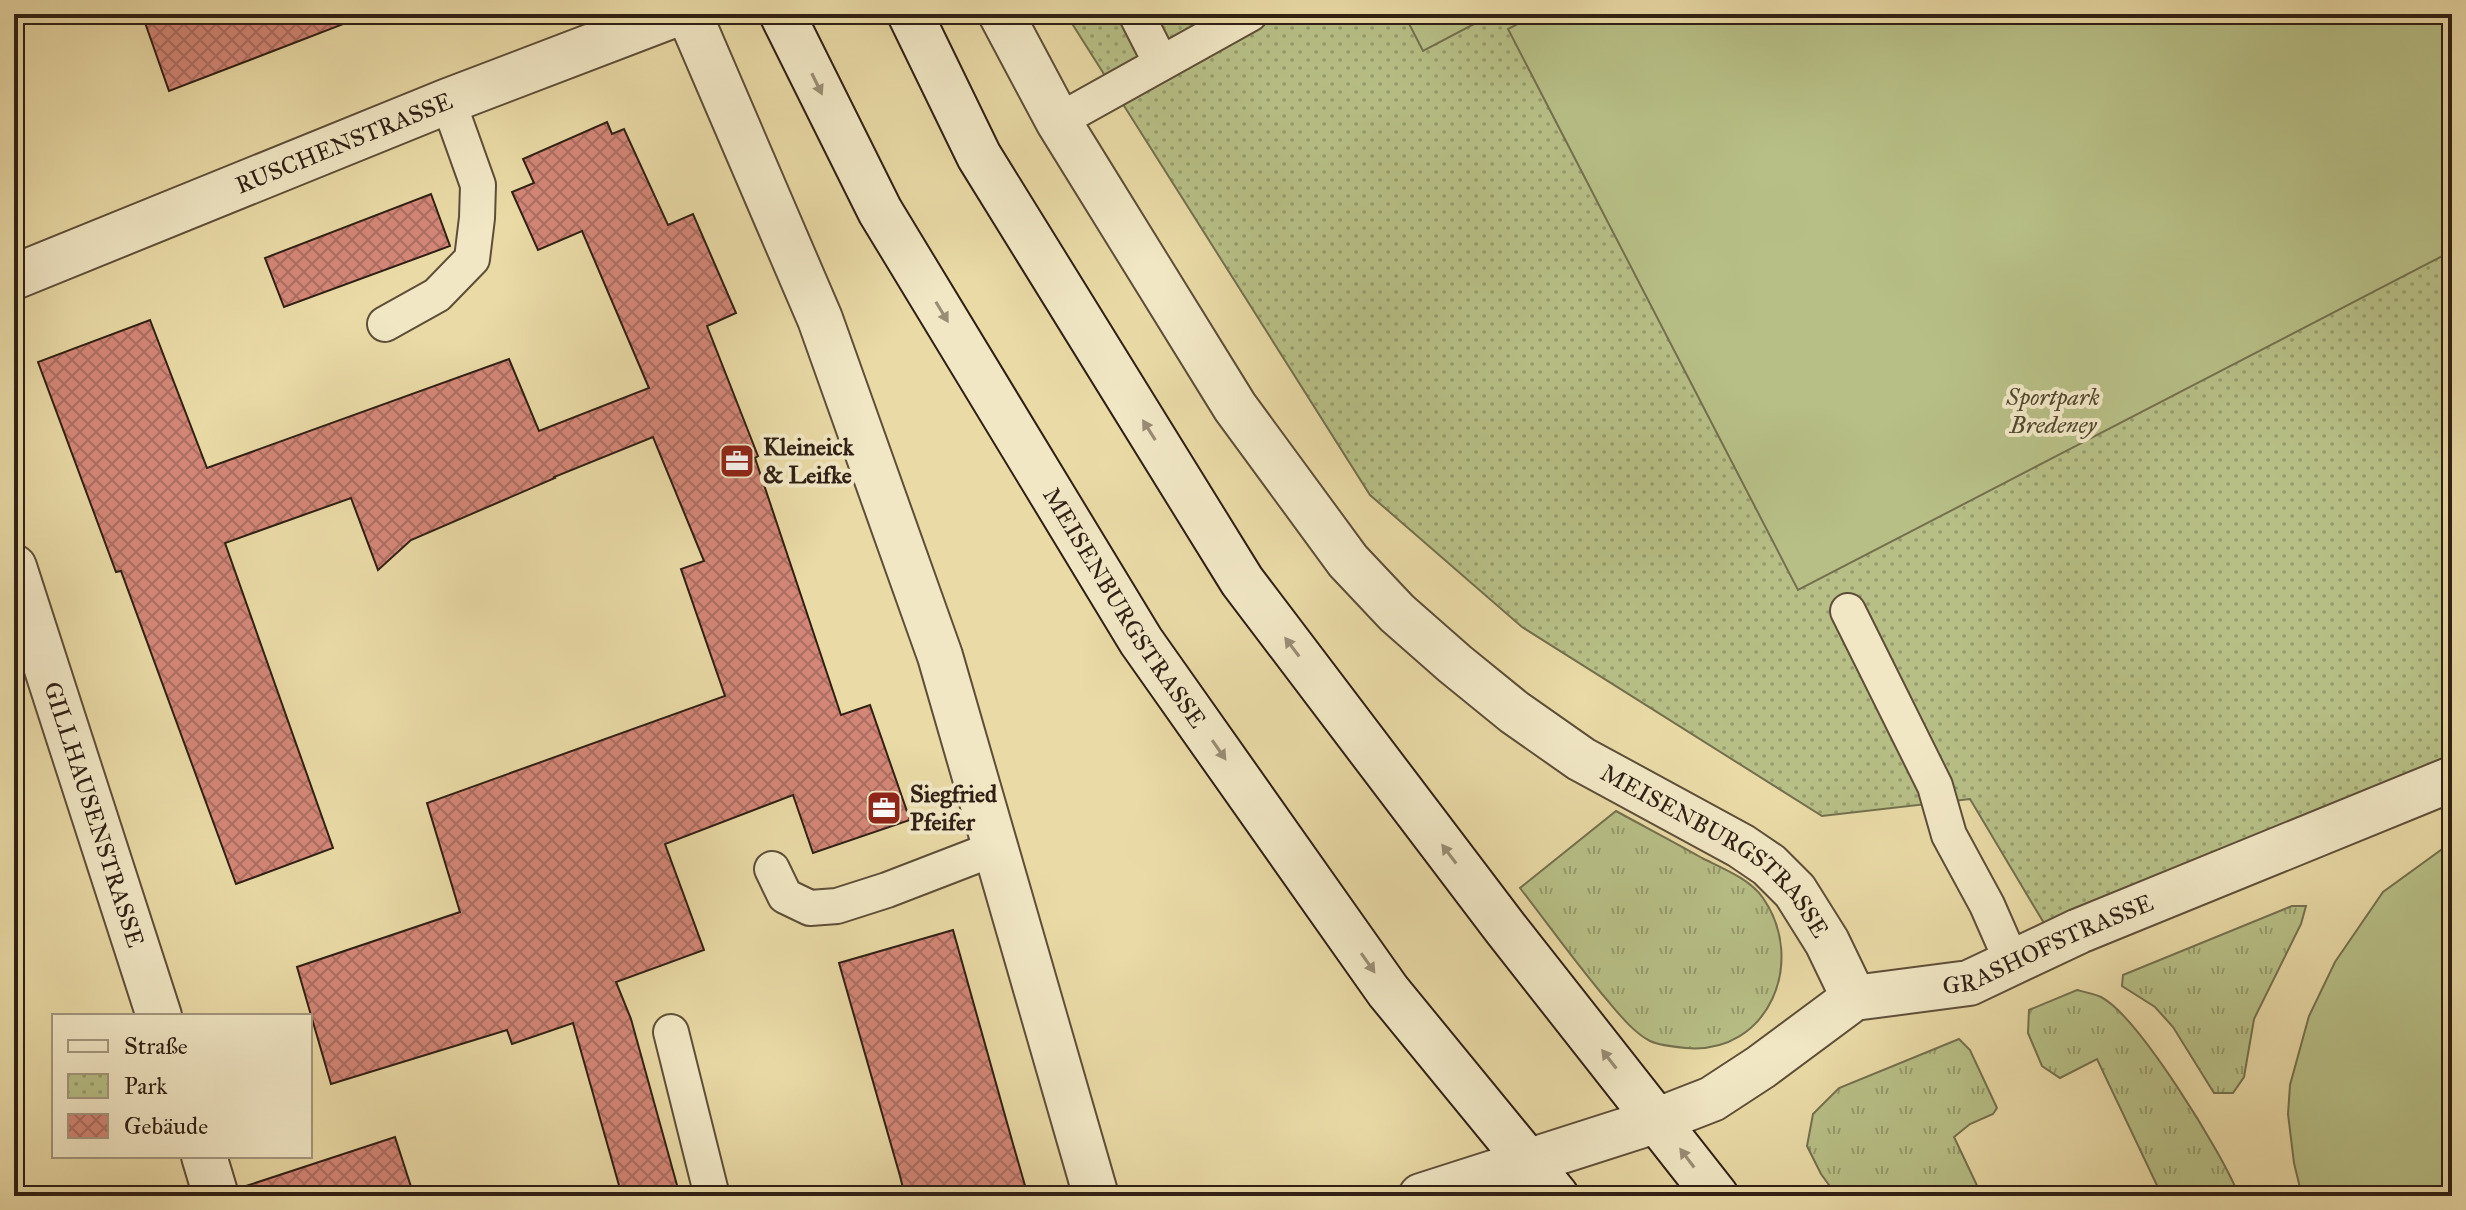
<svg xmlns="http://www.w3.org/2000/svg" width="2466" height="1210" font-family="'IM FELL Great Primer',serif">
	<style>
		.grass { fill: url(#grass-tufts); stroke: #74704d; stroke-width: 2 }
		.park { fill: url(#park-dots); stroke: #74704d; stroke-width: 2 }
		.garden { fill: #b7bf86; stroke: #74704d; stroke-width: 2 }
		.building { fill: url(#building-cross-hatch); stroke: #302014; stroke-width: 2 }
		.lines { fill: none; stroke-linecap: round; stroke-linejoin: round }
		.lane-casing { stroke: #5e4e38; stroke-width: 38 }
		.street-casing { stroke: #5e4e38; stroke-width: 48 }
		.secondary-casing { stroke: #302014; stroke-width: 48 }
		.lane { stroke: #f1e7c5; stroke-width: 34 }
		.street { stroke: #f1e7c5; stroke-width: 44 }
		.secondary { stroke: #f1e7c5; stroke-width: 44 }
		.oneway { fill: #9a8d75 }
		.labels { text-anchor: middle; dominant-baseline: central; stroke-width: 8; stroke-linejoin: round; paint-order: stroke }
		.street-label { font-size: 24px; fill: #302014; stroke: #f1e7c5 }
		.park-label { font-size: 24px; font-style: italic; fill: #524830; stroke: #f1e7c5 }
		.poi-label { font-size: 24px; font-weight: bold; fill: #302014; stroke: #f1e7c5; text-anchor: start }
	</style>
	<defs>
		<pattern id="grass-tufts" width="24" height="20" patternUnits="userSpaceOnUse" patternTransform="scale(2)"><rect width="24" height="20" fill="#b7bf86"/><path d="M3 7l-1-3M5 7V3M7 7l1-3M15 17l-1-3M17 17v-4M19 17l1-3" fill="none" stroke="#959b6c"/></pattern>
		<pattern id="park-dots" width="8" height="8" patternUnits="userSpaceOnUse" patternTransform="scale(2)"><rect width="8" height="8" fill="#b7bf86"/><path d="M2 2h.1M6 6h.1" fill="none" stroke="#959b6c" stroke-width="1.8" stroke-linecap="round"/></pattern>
		<pattern id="building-cross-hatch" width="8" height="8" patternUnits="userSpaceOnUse" patternTransform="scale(2)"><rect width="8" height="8" fill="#d48778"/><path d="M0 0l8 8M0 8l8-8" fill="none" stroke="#ac6e61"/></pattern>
	</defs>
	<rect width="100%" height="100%" fill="#e9daa6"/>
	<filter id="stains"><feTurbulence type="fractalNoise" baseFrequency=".0025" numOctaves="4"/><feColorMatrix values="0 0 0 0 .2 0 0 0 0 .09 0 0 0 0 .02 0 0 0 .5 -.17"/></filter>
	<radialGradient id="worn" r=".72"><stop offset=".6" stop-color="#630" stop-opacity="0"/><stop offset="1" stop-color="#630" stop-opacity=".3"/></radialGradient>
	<!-- grass -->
	<g class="grass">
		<path d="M1616,811c29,16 58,31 86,47 20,10 48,21 61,40 44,63 6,157 -77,150 -11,-1 -27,-3 -36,-7 -19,-10 -34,-31 -48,-47 -29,-35 -55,-71 -82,-106z"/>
		<polygon points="2292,906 2306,906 2301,924 2254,1019 2244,1077 2233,1093 2214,1093 2173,1027 2155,1007 2122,986 2123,975"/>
		<path d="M2077,990c8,2 17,4 24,7 37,19 122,157 138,199h-77l-65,-137 -37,19 -18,-12 -14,-33 1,-23z"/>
		<polygon points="1959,1039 1970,1050 1997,1108 1993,1114 1970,1124 1954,1137 1982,1196 1837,1196 1821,1174 1807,1146 1813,1114 1839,1088"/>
	</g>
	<!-- park -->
	<polygon class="park" points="1066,14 2452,14 2452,770 2054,940 1970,799 1822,816 1522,627 1370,495"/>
	<!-- garden -->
	<g class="garden">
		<polygon points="1404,14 1493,14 1423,51"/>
		<polygon points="1537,14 2452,14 2452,251 1798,590 1508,29"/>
		<polygon points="2452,842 2452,1196 2302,1196 2294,1163 2288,1114 2290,1085 2309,1016 2335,962 2383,892"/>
	</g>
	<!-- building -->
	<g class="building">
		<polygon points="142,14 358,14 359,18 169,91"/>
		<polygon points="607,122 612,134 624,129 668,225 693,214 736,313 707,326 758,456 755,458 841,715 870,705 910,820 813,853 793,795 665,844 704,950 616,982 631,1019 680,1196 622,1196 573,1023 512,1044 507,1030 331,1084 297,967 460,912 427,803 725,696 681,569 704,561 653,437 554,477 555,478 411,540 378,570 351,498 225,543 333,848 236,884 121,571 116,572 38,362 150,320 207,468 509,359 539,431 649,388 582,231 538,250 512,192 534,183 523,159"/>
		<polygon points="431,194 450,246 284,307 265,258"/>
		<polygon points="953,930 1013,1144 1028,1196 905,1196 900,1176 839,963"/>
		<polygon points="395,1137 414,1196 248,1196 246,1186"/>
	</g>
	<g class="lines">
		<defs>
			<g id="lane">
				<polyline points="1136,14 1161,63"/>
				<polyline points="1058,121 1250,14"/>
				<polyline points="385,324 437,295 472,259 477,218 478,185 448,101"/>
				<polyline points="1848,611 1935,786 1949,835 1987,905 2012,962"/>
				<polyline points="772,869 785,896 810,908 837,906 887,890 996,848"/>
				<polyline points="671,1032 712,1196"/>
			</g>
			<g id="street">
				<polyline points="689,14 820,319 940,656 1096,1196"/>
				<path id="s1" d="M1001,14l57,107 177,286 113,154 49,52 58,51 59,48 67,47 160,87 28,19 26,26 32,51 27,56"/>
				<path id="s2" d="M14,277l434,-176 228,-87"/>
				<path id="s3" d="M14,567l145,449"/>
				<polyline points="204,1156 216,1196"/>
				<path id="s4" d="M1421,1196l237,-76 54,-21 49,-32 93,-69 115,-15 110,-52 373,-152"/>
			</g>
			<g id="secondary">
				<path id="s5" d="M782,14l98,197 261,430 247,350 168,205"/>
				<polyline points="910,14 979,156 1242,581 1506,929 1716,1196"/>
			</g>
		</defs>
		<!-- lane casing -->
		<use href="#lane" class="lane-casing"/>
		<!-- street casing -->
		<use href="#street" class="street-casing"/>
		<!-- secondary casing -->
		<use href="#secondary" class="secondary-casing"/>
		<!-- lane -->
		<use href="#lane" class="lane"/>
		<!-- street -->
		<use href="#street" class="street"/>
		<!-- secondary -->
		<use href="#secondary" class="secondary"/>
	</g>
	<!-- one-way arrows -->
	<defs><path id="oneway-solid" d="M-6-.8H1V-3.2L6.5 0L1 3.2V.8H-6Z" transform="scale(2)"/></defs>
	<g class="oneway">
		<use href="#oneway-solid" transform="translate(817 84) rotate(64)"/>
		<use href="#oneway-solid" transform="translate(942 312) rotate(59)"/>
		<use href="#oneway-solid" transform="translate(1149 430) rotate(-122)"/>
		<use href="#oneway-solid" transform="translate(1292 647) rotate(-127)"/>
		<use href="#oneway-solid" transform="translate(1219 750) rotate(55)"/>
		<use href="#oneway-solid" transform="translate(1449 854) rotate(-127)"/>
		<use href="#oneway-solid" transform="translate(1368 963) rotate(55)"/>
		<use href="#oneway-solid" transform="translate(1609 1059) rotate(-128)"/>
		<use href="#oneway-solid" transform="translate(1687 1158) rotate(-127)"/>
	</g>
	<!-- icons -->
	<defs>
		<symbol id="office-square" viewBox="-11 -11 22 22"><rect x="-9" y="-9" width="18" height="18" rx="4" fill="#8f2418" stroke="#f1e7c5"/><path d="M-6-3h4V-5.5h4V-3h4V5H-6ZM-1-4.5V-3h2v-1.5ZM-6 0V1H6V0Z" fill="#fff"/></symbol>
	</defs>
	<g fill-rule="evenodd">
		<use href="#office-square" x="717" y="441" width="40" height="40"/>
		<use href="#office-square" x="864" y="788" width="40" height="40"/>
	</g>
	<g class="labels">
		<!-- street labels -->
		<g class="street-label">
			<text stroke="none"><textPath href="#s2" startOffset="356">RUSCHENSTRASSE</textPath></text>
			<text stroke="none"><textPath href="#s5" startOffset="686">MEISENBURGSTRASSE</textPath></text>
			<text stroke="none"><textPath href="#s3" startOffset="260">GILLHAUSENSTRASSE</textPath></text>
			<text stroke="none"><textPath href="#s1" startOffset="1120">MEISENBURGSTRASSE</textPath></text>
			<text stroke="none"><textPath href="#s4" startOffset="684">GRASHOFSTRASSE</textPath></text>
		</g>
		<!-- park labels -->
		<g class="park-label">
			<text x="2053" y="397">Sportpark<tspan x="2053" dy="28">Bredeney</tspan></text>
		</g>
		<!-- poi labels -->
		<g class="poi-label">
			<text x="763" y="447">Kleineick<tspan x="763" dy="28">&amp; Leifke</tspan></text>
			<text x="910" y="794">Siegfried<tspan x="910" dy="28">Pfeifer</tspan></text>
		</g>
	</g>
	<!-- margin -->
	<rect width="2466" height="1210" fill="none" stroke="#e9daa6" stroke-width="48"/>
	<rect x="16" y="16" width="2434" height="1178" fill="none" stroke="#302014" stroke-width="4"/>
	<rect x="24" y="24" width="2418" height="1162" fill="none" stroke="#302014" stroke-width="2"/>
	<!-- legend -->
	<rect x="52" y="1014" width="260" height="144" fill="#f1e7c5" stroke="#a4977e" stroke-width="2"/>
	<rect x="68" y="1040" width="40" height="12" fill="#f1e7c5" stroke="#a4977e" stroke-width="2"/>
	<text x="124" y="1054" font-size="24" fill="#302014">Straße</text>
	<rect x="68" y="1074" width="40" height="24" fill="url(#park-dots)" stroke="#a4977e" stroke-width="2"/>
	<text x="124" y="1094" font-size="24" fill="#302014">Park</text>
	<rect x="68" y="1114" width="40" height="24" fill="url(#building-cross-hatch)" stroke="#a4977e" stroke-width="2"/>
	<text x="124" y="1134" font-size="24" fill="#302014">Gebäude</text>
	<rect width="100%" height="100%" filter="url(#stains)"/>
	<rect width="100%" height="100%" fill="url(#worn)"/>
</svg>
